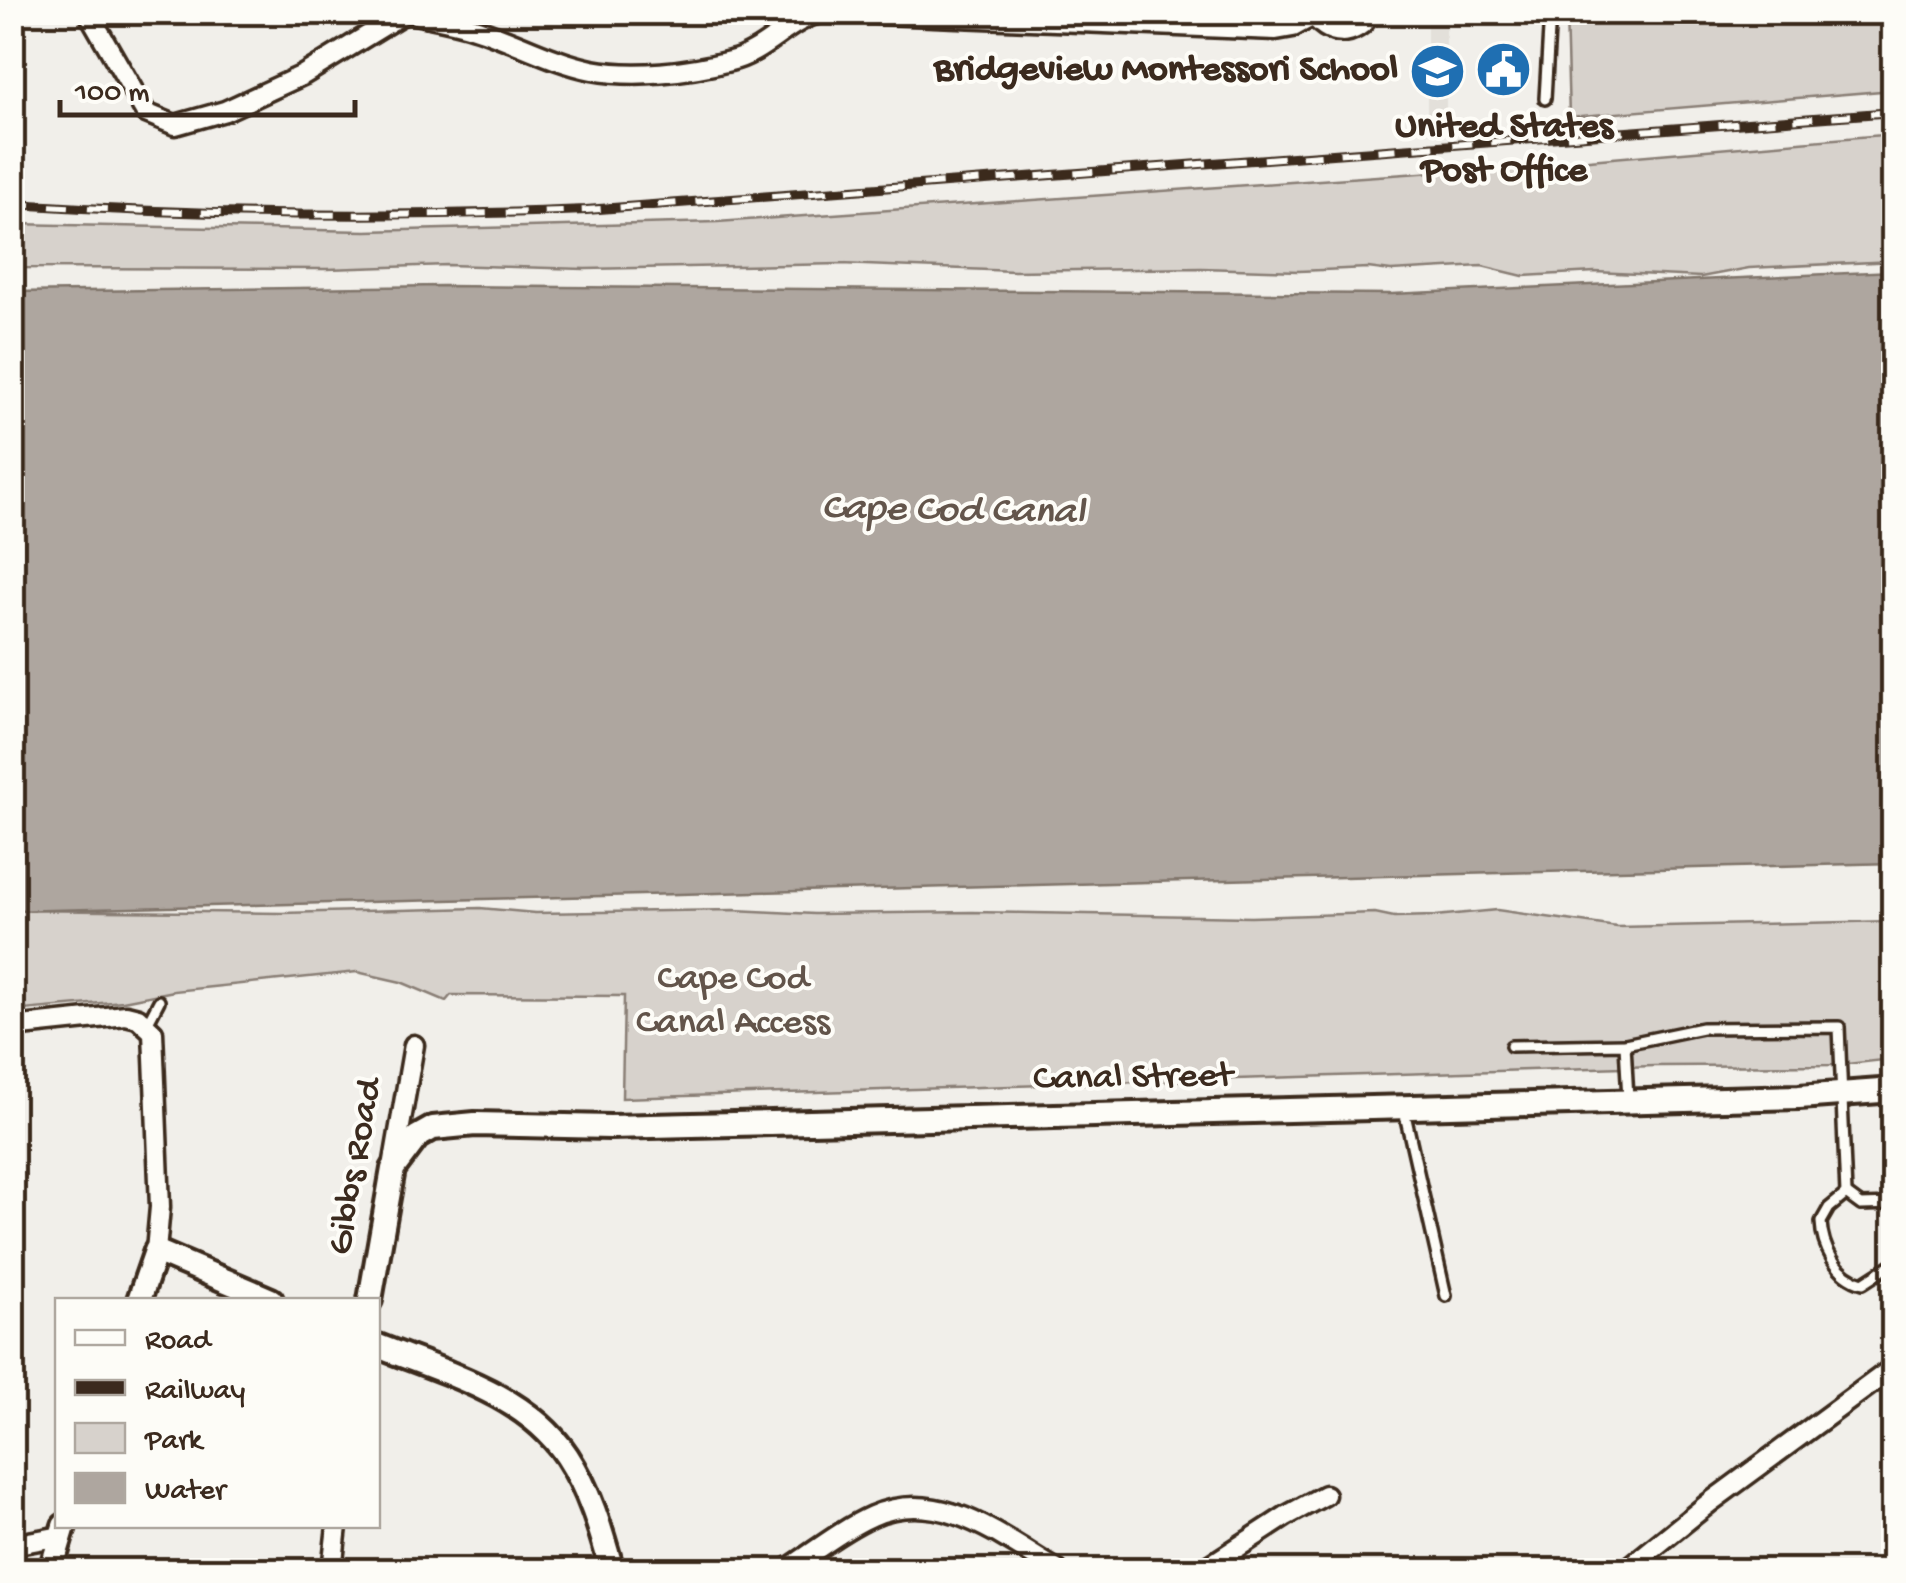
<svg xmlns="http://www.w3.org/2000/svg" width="1906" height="1583" font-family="'Gochi Hand',sans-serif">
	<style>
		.built { fill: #e3e0da }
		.green { fill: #d7d2cc; stroke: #897e75; stroke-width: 2.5 }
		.water { fill: #aea69f; stroke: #80746b; stroke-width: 2.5 }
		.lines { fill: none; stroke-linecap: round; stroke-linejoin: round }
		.service-casing { stroke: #3b2a1e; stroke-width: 16 }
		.minor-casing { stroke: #3b2a1e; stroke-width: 25 }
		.tertiary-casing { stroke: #3b2a1e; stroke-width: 30 }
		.service { stroke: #fdfcf7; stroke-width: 9 }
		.minor { stroke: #fdfcf7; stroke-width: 18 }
		.tertiary { stroke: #fdfcf7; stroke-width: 22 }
		.rail-casing { stroke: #3b2a1e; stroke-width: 10 }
		.rail { stroke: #fdfcf7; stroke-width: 6; stroke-dasharray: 19; stroke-linecap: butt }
		.labels { text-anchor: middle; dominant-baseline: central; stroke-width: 8; stroke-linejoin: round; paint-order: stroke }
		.poi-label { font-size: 38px; font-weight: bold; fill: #3b2a1e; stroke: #fdfcf7; text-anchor: end }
		.park-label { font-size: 38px; fill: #62544a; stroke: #fdfcf7 }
		.street-label { font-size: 38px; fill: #3b2a1e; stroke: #fdfcf7 }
		.water-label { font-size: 40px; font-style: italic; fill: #63554b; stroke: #fdfcf7 }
	</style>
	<rect width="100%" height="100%" fill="#f1efea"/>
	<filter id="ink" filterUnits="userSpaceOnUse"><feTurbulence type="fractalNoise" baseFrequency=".01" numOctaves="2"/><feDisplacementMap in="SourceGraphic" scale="20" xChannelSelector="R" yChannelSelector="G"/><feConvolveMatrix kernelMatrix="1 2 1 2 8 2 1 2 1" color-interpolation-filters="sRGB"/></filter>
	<g filter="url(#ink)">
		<!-- built -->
		<polygon class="built" points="1427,13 1446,13 1446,130 1427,132"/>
		<!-- green -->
		<g class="green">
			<polygon points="1566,13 1893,13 1893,90 1569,117"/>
			<polygon points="1894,134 1893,261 1749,268 1701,277 1595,272 1523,276 1482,266 1391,271 1368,268 1299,271 1201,268 1014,271 841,264 585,269 448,265 327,269 13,268 13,224 366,231 717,222 1506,167"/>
			<polygon points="480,908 535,913 734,910 814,914 972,912 1251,917 1375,913 1394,917 1435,916 1497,910 1617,927 1894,921 1893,1059 1838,1065 1655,1066 622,1098 624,996 451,995 446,1001 401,982 357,972 174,991 123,1001 13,1011 13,910 282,913"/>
		</g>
		<!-- water -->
		<polygon class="water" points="1893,271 1893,863 13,911 13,292 443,286 1392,294"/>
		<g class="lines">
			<defs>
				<g id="service">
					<polyline points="1545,99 1550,12"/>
					<polyline points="147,1024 159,1001"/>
					<polyline points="1625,1044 1702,1028 1839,1027 1846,1194"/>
					<polyline points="1511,1046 1625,1044 1628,1099"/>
					<polyline points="1404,1110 1446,1296"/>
					<path d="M1846,1194l-17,14 -8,14c1,24 15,54 42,61l31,-20"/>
					<polyline points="1846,1194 1861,1205 1894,1204"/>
				</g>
				<g id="minor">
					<polyline points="88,12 146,113 175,125 225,111 303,75 406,12"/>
					<path d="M407,12c20,5 41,8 61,14 42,12 80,35 124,44 42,8 96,2 138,-9 36,-8 59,-43 95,-49"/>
					<polyline points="837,12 1276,30 1293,27 1313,16"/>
					<path d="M1312,12c14,26 45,27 59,0"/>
					<polyline points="12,1027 126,1015 138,1018 153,1032 160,1207 156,1251"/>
					<polyline points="393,1167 414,1045"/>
					<polyline points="12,1545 61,1536"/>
					<polyline points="332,1570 337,1526"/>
					<path d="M786,1570c28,-18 55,-40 86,-54 68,-30 129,21 185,54"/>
					<polyline points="1203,1570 1286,1516 1325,1495"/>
					<polyline points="1626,1570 1709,1503 1894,1367"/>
				</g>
				<g id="tertiary">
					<polyline points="139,1300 156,1251 271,1300"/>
					<polyline points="370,1300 393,1169 417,1137 433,1128 475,1124 610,1127 1412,1107 1799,1097 1894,1090"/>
					<path d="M378,1346c65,26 148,48 189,110 23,35 34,75 45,114"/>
					<polyline points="51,1570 64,1526"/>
				</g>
			</defs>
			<!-- service casing -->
			<use href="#service" class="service-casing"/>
			<!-- minor casing -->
			<use href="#minor" class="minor-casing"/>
			<!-- tertiary casing -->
			<use href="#tertiary" class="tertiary-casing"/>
			<!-- service -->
			<use href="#service" class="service"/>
			<!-- minor -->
			<use href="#minor" class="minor"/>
			<!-- tertiary -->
			<use href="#tertiary" class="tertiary"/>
			<defs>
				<path id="rail" d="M12,204c192,12 382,14 574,6l1308,-98"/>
			</defs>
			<!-- rail casing -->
			<use href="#rail" class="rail-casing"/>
			<!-- rail -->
			<use href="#rail" class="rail"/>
		</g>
	</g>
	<!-- icons -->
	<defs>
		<symbol id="civic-disc" viewBox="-11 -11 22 22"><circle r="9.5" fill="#1f6fb2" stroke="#fdfcf7"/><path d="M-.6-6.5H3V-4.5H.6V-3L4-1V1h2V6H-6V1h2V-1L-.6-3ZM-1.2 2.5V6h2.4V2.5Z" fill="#fff"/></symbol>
		<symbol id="school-disc" viewBox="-11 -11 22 22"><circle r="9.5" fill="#1f6fb2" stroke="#fdfcf7"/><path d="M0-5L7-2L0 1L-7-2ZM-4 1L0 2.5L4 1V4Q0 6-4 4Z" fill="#fff"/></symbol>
	</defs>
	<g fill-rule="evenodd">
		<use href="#civic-disc" x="1472" y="38" width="63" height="63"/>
		<use href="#school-disc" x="1406" y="40" width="63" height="63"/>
	</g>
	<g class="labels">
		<!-- poi labels -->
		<g class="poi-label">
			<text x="1398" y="71">Bridgeview Montessori School</text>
			<text x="1504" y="128" text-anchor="middle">United States<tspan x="1504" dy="44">Post Office</tspan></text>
		</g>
		<!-- park labels -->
		<g class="park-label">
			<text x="733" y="980">Cape Cod<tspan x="733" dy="44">Canal Access</tspan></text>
		</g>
		<!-- street labels -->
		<g class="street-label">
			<text transform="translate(1133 1079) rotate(-1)">Canal Street</text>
			<text transform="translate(357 1167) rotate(-80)">Gibbs Road</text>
		</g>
		<!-- water labels -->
		<g class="water-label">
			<text transform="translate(953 512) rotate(1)">Cape Cod Canal</text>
		</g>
	</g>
	<!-- margin -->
	<rect width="1906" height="1583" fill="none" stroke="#fdfcf7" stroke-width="50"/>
	<rect x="25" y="25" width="1856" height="1533" fill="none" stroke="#3b2a1e" stroke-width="4" filter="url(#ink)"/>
	<!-- legend -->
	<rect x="55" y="1298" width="325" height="230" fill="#fdfcf7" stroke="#afa8a0" stroke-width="2.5"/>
	<rect x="75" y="1330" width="50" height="15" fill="#fdfcf7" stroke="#afa8a0" stroke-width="2.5"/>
	<text x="145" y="1348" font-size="30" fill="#3b2a1e">Road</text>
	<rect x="75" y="1380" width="50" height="15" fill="#3b2a1e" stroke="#afa8a0" stroke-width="2.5"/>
	<text x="145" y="1398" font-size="30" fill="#3b2a1e">Railway</text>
	<rect x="75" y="1423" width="50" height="30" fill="#d7d2cc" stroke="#afa8a0" stroke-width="2.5"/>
	<text x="145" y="1448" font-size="30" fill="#3b2a1e">Park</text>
	<rect x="75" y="1473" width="50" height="30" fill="#aea69f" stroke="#afa8a0" stroke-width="2.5"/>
	<text x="145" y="1498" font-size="30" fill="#3b2a1e">Water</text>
	<!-- scale -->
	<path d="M60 100v15h295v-15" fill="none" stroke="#3b2a1e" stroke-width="5"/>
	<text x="75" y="100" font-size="30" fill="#3b2a1e" stroke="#fdfcf7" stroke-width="8" paint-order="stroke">100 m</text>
</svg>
